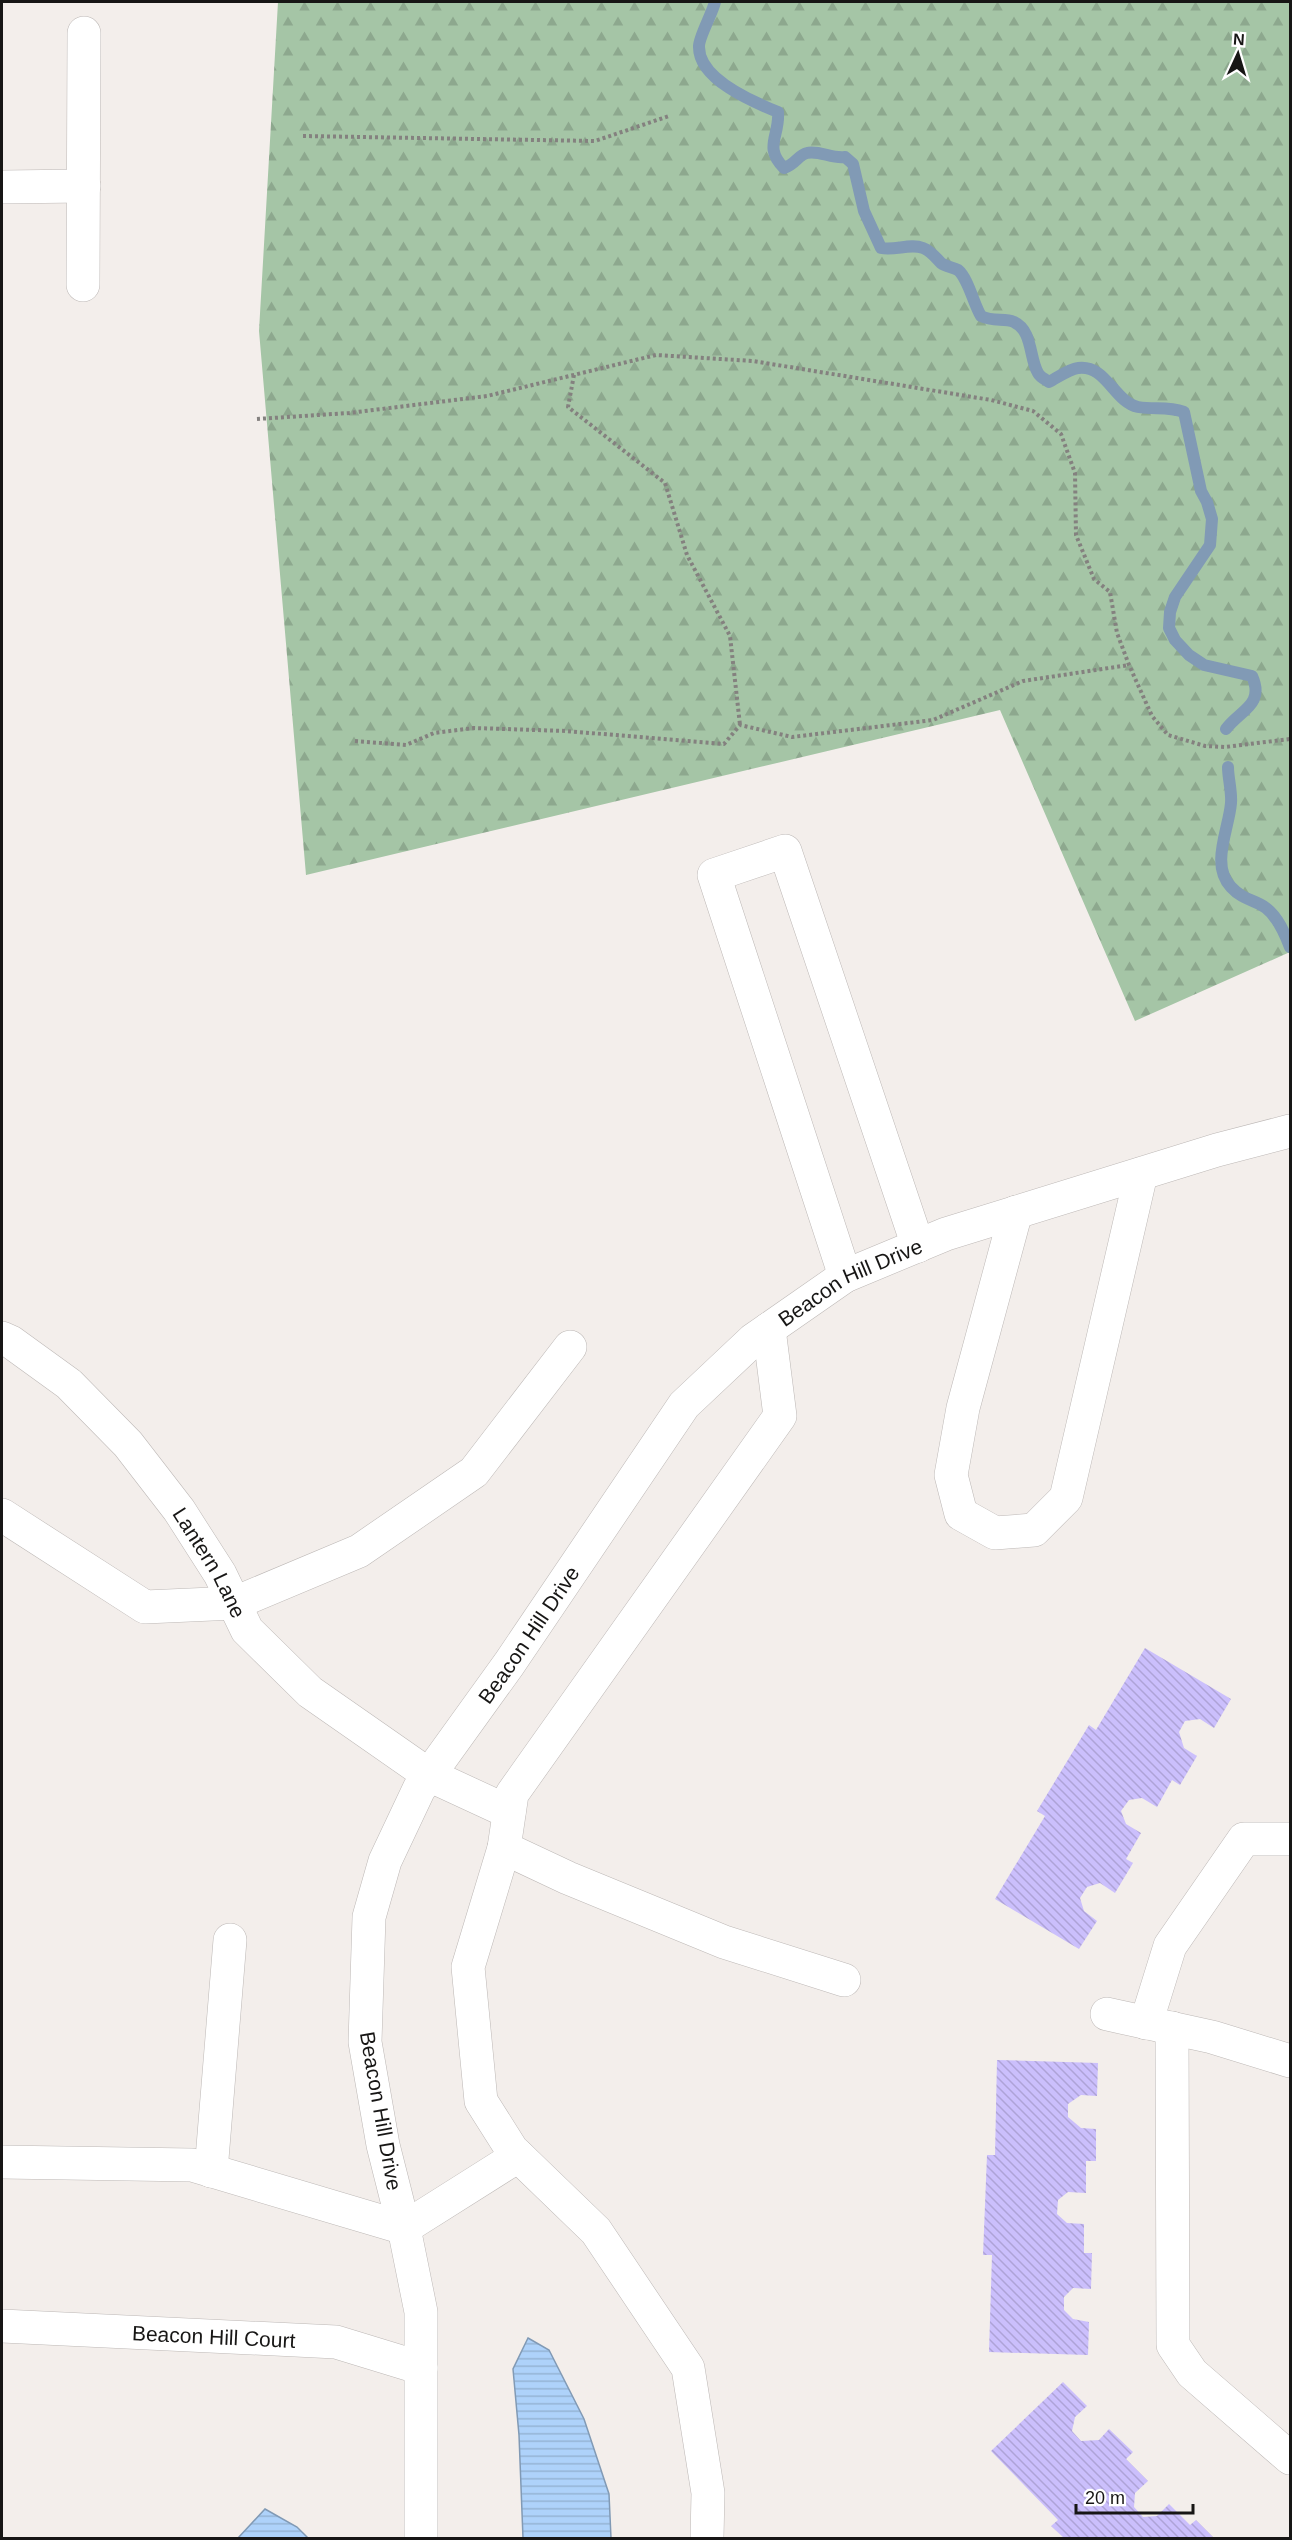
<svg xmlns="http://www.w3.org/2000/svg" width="1292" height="2540" font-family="Arial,sans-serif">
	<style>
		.forest { fill: url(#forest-firs) }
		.water { fill: url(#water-rules); stroke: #819ab5; stroke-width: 1.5 }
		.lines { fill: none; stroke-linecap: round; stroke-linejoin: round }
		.stream { stroke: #819ab5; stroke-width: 12 }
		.building { fill: url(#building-back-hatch) }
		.minor-casing { stroke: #bdb8b6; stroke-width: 34 }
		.path { stroke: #84817f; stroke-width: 4; stroke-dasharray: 3 3; stroke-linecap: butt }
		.minor { stroke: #fff; stroke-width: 33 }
		.labels { text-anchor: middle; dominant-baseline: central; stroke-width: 4.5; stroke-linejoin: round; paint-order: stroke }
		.street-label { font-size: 21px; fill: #171615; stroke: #fff }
	</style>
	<defs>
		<pattern id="forest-firs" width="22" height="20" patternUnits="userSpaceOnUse" patternTransform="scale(1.5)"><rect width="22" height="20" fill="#a5c5a6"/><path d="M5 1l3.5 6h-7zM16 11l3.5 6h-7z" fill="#8da88e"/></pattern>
		<pattern id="water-rules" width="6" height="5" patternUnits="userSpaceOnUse" patternTransform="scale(1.5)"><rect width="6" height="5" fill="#aed2fa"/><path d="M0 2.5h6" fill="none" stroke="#95b4d5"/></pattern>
		<pattern id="building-back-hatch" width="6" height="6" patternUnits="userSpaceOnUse" patternTransform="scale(1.5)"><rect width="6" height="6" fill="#cbbffc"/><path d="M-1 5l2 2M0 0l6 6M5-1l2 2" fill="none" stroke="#aea3d7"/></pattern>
	</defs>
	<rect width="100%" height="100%" fill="#f3eeeb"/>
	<!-- forest -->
	<polygon class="forest" points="278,2 1290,2 1290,952 1135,1021 1000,710 306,875 259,331"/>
	<!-- water -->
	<g class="water">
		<polygon points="528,2338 549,2350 584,2419 609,2494 611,2538 523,2538 519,2435 513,2369"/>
		<polygon points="265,2509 297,2527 308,2538 238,2538"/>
	</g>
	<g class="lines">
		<!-- stream -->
		<g class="stream">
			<path d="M715,2c-3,12 -16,35 -16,44 -1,33 54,56 79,66 2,24 -15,35 6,56 12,-4 14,-13 23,-15 12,-3 25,6 38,4l8,7 11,47 17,37c14,3 29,-5 42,0 8,3 12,9 18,15 5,4 12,4 17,7 10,8 16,35 23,46 12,6 23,2 33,6 19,9 15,36 24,51 2,4 8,7 11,9 8,-4 20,-13 29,-14 28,-4 36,34 60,39 16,3 29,-1 46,5l17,79 6,11 5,17 -2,26 -35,52 -5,15 -1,16 6,12 14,15 15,10 48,11c13,29 -12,34 -26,53"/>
			<path d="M1228,767c0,11 4,25 3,36 -2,26 -21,62 0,84 13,14 23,12 35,21 12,9 19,26 24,39"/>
		</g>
	</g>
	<!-- building -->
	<g class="building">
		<polygon points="1145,1648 1231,1699 1214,1728 1200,1719 1185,1721 1179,1732 1184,1748 1197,1756 1180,1785 1172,1780 1157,1807 1142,1798 1129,1800 1121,1811 1126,1824 1141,1833 1126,1859 1133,1863 1115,1893 1100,1883 1087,1887 1080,1898 1084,1911 1097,1921 1079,1949 995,1899 1045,1816 1037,1811 1089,1725 1096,1730"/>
		<polygon points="997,2060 1098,2063 1097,2096 1081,2095 1068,2104 1068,2117 1081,2128 1096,2129 1096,2161 1086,2161 1086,2193 1068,2192 1058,2200 1057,2214 1067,2223 1084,2224 1084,2253 1092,2253 1091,2289 1073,2288 1064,2297 1064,2310 1073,2319 1089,2322 1088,2355 989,2352 992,2255 983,2255 987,2155 995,2155"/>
		<polygon points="1063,2382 1087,2406 1075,2417 1072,2431 1081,2441 1099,2440 1109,2429 1133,2452 1126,2459 1148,2481 1135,2493 1134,2507 1143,2517 1157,2516 1169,2504 1190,2525 1196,2520 1214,2538 1064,2538 1051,2526 1058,2520 991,2451"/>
	</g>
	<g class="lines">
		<defs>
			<g id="minor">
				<polyline points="2,187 84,186"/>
				<polyline points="83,285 84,33"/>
				<polyline points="1016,1212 963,1408 951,1475 961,1514 995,1533 1034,1530 1066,1498 1141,1174"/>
				<polyline points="845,1276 714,875 785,851 918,1246"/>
				<path id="s1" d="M2,1338l9,4 58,42 59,60 51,66 41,64 27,56 63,62 119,83 80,37"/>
				<polyline points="2,1515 145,1607 235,1603 359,1551 474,1472 570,1347"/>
				<polyline points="504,1848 568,1878 724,1942 844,1980"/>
				<polyline points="1107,2014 1212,2037 1290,2061"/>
				<polyline points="1146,2023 1170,1946 1244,1839 1290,1839"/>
				<polyline points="1172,2028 1173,2345 1192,2373 1290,2458"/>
				<polyline points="2,2162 192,2165 404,2228 518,2156"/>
				<polyline points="211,2171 230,1940"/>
				<path id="s2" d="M2,2326l334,16 85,26"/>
				<path id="s3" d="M421,2538v-226l-17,-84 -21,-83 -18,-103 4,-125 16,-56 34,-72 90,-125 175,-259 69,-65 92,-64 101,-42 271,-84 73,-19"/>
				<polyline points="707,2538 708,2493 688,2368 596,2231 512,2150 481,2101 468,1967 504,1848 512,1794 780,1416 769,1329"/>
			</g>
		</defs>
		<!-- minor casing -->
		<use href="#minor" class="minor-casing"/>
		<!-- path -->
		<g class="path">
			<polyline points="303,136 595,141 669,116"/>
			<polyline points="574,375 568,407 665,483 687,555 730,636 740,725"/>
			<polyline points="257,419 349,413 487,396 656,355 753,361 991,400 1033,411 1061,434 1075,473 1076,535 1094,579 1110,592 1117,633 1129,665 1152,716 1168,735 1205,746 1225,747 1290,739"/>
			<polyline points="355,741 406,745 434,733 474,728 566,731 724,744 740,725 792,737 933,720 1023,681 1129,665"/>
		</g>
		<!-- minor -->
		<use href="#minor" class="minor"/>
	</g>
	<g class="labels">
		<!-- street labels -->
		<g class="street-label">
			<text stroke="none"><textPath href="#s3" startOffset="1440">Beacon Hill Drive</textPath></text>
			<text stroke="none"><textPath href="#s1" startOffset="310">Lantern Lane</textPath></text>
			<text stroke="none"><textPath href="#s3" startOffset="954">Beacon Hill Drive</textPath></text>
			<text transform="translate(381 2111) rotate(80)">Beacon Hill Drive</text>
			<text stroke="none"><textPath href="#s2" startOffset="212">Beacon Hill Court</textPath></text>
		</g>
	</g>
	<!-- border -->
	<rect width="1292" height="2540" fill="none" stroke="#171615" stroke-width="6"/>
	<!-- north arrow -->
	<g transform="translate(1238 54) rotate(4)" stroke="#ffffff" stroke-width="4.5" paint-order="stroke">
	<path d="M0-4.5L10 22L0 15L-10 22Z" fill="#171615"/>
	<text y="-9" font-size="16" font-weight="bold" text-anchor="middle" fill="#171615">N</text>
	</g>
	<!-- scale -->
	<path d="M1076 2504v9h117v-9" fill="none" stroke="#171615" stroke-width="3"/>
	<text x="1085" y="2504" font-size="18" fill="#171615" stroke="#ffffff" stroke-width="4.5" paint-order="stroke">20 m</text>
</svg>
